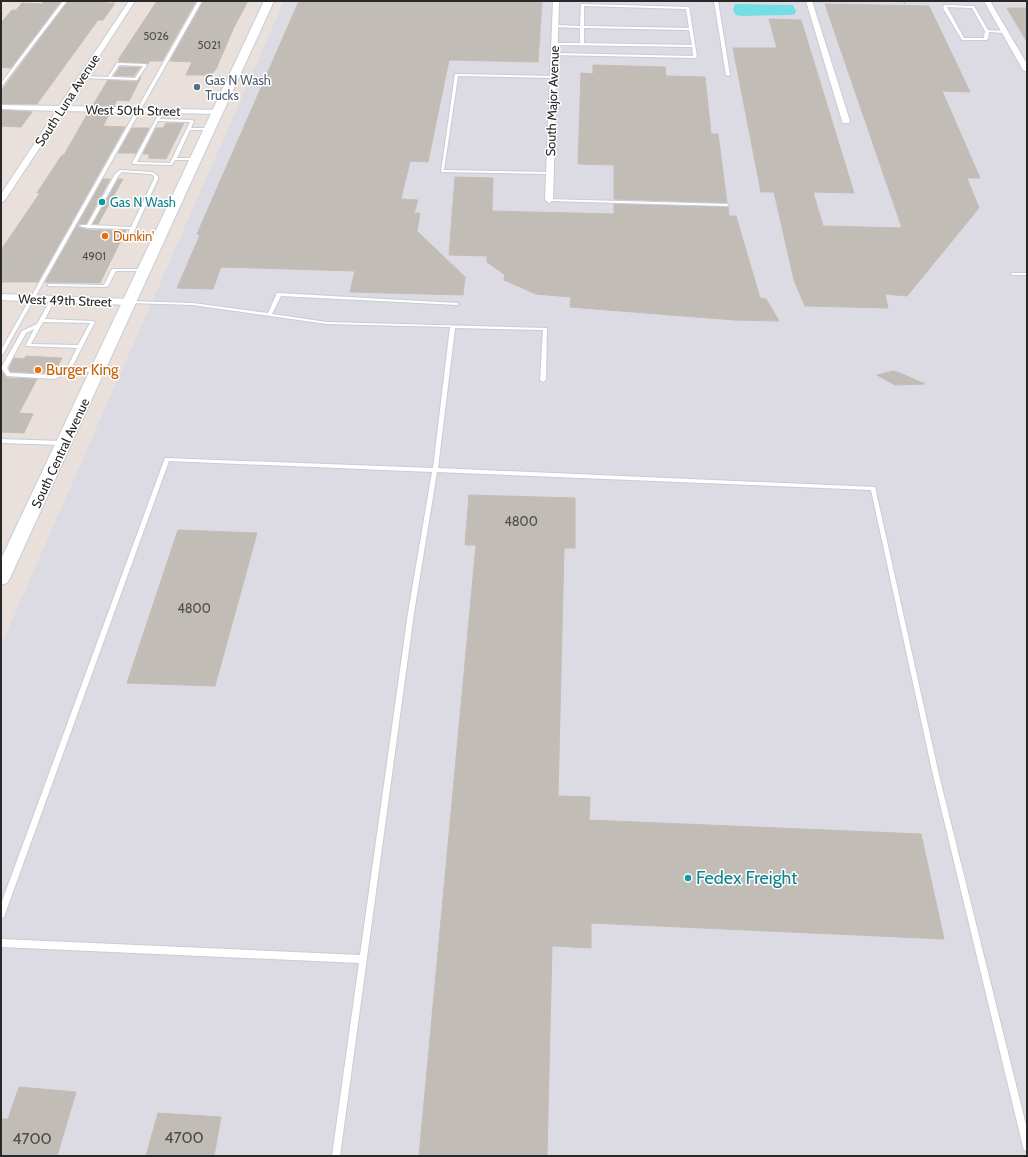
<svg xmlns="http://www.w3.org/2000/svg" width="1028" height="1157" font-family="Cabin,sans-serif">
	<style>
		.industrial { fill: #dcdbe3 }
		.water { fill: #75dee5 }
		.building { fill: #c2bcb7; stroke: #c5bcb5 }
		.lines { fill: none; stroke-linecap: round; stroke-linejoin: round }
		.lane-casing { stroke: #c7ccd5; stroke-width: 2 }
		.street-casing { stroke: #c7ccd5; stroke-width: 2 }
		.secondary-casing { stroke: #c7ccd5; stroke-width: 2 }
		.path { stroke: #bebebe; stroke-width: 1.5; stroke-dasharray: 2 1; stroke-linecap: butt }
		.lane { fill: #fff; fill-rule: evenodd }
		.street { fill: #fff; fill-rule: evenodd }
		.secondary { fill: #fff; fill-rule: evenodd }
		.service-dot { fill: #5c6f8a; stroke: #fff; stroke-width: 1.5 }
		.culture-dot { fill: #0f9aa8; stroke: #fff; stroke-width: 1.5 }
		.food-dot { fill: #e8710a; stroke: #fff; stroke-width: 1.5 }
		.labels { text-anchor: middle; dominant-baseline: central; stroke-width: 3; stroke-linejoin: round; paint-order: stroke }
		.far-number-label { font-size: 11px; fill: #4e4d4c }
		.far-service-label { font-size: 13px; fill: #4e5e75; stroke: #fff; text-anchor: start }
		.far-street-label { font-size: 13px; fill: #282828; stroke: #fff }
		.far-culture-label { font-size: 13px; fill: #0d838f; stroke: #fff; text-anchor: start }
		.far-food-label { font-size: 13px; fill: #c56008; stroke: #fff; text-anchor: start }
		.number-label { font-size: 13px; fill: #4e4d4c }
		.food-label { font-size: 15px; fill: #c56008; stroke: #fff; text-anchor: start }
		.near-number-label { font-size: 16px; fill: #4e4d4c }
		.near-culture-label { font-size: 18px; fill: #0d838f; stroke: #fff; text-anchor: start }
	</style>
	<rect width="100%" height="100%" fill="#eae0db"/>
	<!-- industrial -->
	<polygon class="industrial" points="284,1 911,1 1027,3 1027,1156 1,1156 1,645"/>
	<!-- water -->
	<polygon class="water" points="735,4 789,5 793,5 796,11 795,14 789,15 741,16 736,15 733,10"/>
	<!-- building -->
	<g class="building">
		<polygon points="44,1 61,1 11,68 1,67 1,23 12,10 16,10 22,3 42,4"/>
		<polygon points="68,1 108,1 106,3 115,3 103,20 98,20 37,104 1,104 1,91"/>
		<polygon points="157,1 196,1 162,61 149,61 148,64 119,62 120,60 118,60"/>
		<polygon points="203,1 248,1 234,27 216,69 211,75 186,75 192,62 170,61"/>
		<polygon points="299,1 460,2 462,1 542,1 538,62 449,60 428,162 410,161 401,199 418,200 414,213 420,213 417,231 465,277 463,295 350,292 355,271 221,267 213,289 177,288 200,235 197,234"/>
		<polygon points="825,4 929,6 970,92 942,91 980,178 967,178 979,208 907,296 885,294 888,308 805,306 794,280 774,192 761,192 733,48 777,48 769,19 801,20 854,193 813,192 823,226 902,228"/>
		<polygon points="1007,8 1027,8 1027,42"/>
		<polygon points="593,65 665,67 666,76 705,77 711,134 718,134 727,203 614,199 614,165 578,164 581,73 593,74"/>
		<polygon points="120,67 140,67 134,76 114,76"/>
		<polygon points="141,77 129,101 117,100 114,106 93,105 108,80 137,82"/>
		<polygon points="1,110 32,112 21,127 1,126"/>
		<polygon points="88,113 110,113 103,126 125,127 38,282 1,282 1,250 40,193 37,193 62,155 64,155"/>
		<polygon points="166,123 184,123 166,159 148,158 150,154 143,154 156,128 163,128"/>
		<polygon points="132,128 149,128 136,153 118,153"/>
		<polygon points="455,177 493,178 492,211 614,214 614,204 728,207 729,216 736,216 760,298 766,299 779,321 734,320 570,307 571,297 536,294 504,280 505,275 487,262 487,256 449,255"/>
		<polygon points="103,179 110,179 86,224 80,224 78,227 88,230 126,230 100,283 45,282"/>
		<polygon points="118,179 123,179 98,224 93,224"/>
		<polygon points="26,356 62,358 54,373 11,372 9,368 14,358 24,359"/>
		<polygon points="1,370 7,378 37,379 19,413 33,414 24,433 1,432"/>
		<polygon points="893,371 900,373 925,384 895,385 877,375"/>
		<polygon points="469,495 575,498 575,548 564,548 558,796 590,797 589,820 921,834 944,939 591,923 591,948 552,946 547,1156 419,1156 476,545 465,545"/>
		<polygon points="178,530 257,533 215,686 127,683"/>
		<polygon points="19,1087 76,1092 57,1156 1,1156 1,1119 8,1119"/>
		<polygon points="158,1113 221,1117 214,1156 146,1156"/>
	</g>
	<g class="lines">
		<defs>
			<g id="lane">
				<polygon points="63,1 67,1 2,86 1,86 1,83"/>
				<polygon points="198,1 202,1 3,354 1,356 1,350"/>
				<polygon points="714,1 718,1 730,75 728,76 726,75"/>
				<path d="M581,4l108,3 8,50 -2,1 -142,-3 -1,-1 2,-1 139,3 -1,-9 -139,-2v-2h27v-15l-25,-1 -2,-1 2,-1 25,1zM584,6l102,3 3,19 -105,-2zM584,28l105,2 3,15 -108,-2z"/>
				<path d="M944,5l30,1 14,24 16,1 2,1 -2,1 -15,-1 -1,7 -2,1h-24l-19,-32zM947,7l25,1 13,23 -1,7h-20z"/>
				<path d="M117,63l28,1 2,1 -10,15h-1l-54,-2 -2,-1 2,-1 26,1zM119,65l24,1 -8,12 -24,-1z"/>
				<polygon points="455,74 553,76 555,77 553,78 458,76 444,170 550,172 552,173 551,174 441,172"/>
				<path d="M161,110l3,1 -4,8 32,1 2,1 -3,7h20v2h-21l-13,28h19l2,1 -1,1h-22l-3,5h-1l-38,-1 -1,-1zM158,121l32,1 -20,41 -33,-1z"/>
				<path d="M120,170l32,2 6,4v3l-27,59h28l2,1v1h-33l-2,-1 4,-10 -42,-1 -9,-2 2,-1h6l28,-51zM122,172l29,2 3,2v3l-23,48 -40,-2 28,-50z"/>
				<polygon points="548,199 727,204 729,205 727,206 549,201 547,200"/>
				<polygon points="112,269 145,269 147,270 145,271 116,271 108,286 106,287 49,286 47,285 49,284 104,285"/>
				<polygon points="1011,273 1027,273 1027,275 1013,275 1011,274"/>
				<polygon points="277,293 457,303 459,304 457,305 281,296 272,314 327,322 547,328 546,380 543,382 540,380 543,330 455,328 438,468 875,487 939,775 1027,1129 1027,1151 1024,1150 1023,1147 933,775 871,490 437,472 414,613 340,1156 332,1156 359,963 1,947 1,939 360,955 408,613 432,472 169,461 5,914 4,917 1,918 1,904 165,458 433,468 450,327 327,324 193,305 130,303 128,302 130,301 193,303 268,313"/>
				<path d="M52,297h2l2,1 -11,21 48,2 2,1 -23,45 26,1 3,2 -3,2 -28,-1 -15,8 -48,-3 -6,-8 21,-37 15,-7zM43,322l47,1 -12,22 -47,-1zM34,329l-8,16v1l51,2 -10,20 -13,7 -44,-2 -3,-5 19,-35z"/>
				<polygon points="1,439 62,441 65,443 62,445 1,443"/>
			</g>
			<g id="street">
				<polygon points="129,1 135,1 67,106 218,110 222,112 218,114 64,111 5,200 1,203 1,194 56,111 1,109 1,105 59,106"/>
				<polygon points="553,1 559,1 553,200 549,203 545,200"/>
				<polygon points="806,1 812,1 850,121 849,123 843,123 842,121"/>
				<polygon points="984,1 990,1 1027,64 1027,72 1023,70"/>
				<polygon points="1,294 130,299 135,302 130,305 1,300"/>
			</g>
			<polygon id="secondary" points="264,1 274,1 10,578 7,583 1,585 1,559"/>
		</defs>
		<!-- lane casing -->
		<use href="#lane" class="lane-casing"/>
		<!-- street casing -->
		<use href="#street" class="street-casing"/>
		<!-- secondary casing -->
		<use href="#secondary" class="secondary-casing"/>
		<!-- path -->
		<g class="path">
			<polyline points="845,1 846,3"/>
			<polyline points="904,2 905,4"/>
		</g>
		<!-- lane -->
		<use href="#lane" class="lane"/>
		<!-- street -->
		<use href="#street" class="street"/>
		<!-- secondary -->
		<use href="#secondary" class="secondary"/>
	</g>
	<!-- markers -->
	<circle class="service-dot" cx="197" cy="87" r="4"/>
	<g class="culture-dot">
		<circle cx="102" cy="202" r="4"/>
		<circle cx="688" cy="878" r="4"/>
	</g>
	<g class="food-dot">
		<circle cx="105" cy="236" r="4"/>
		<circle cx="38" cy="370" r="4"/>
	</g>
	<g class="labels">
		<!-- far-number labels -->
		<g class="far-number-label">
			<text x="156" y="36">5026</text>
			<text x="209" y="45">5021</text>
			<text x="94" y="256">4901</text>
		</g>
		<!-- far-service labels -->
		<g class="far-service-label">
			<text x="205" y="80">Gas N Wash<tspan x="205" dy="15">Trucks</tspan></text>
		</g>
		<!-- far-street labels -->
		<g class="far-street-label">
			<text transform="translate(67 100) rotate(-57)">South Luna Avenue</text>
			<text transform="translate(552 101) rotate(-88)">South Major Avenue</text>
			<text transform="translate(133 110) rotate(1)">West 50th Street</text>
			<text transform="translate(65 300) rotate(2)">West 49th Street</text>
			<text transform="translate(60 453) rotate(-65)">South Central Avenue</text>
		</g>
		<!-- far-culture labels -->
		<g class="far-culture-label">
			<text x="110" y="202">Gas N Wash</text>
		</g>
		<!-- far-food labels -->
		<g class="far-food-label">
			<text x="113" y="236">Dunkin'</text>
		</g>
		<!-- number labels -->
		<g class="number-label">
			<text x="521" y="521">4800</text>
			<text x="194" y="608">4800</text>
		</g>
		<!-- food labels -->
		<g class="food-label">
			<text x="46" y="370">Burger King</text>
		</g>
		<!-- near-number labels -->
		<g class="near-number-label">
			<text x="184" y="1137">4700</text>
			<text x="32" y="1138">4700</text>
		</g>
		<!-- near-culture labels -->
		<g class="near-culture-label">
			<text x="696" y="878">Fedex Freight</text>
		</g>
	</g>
	<!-- border -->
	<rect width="1028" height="1157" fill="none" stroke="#282828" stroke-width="4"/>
</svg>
